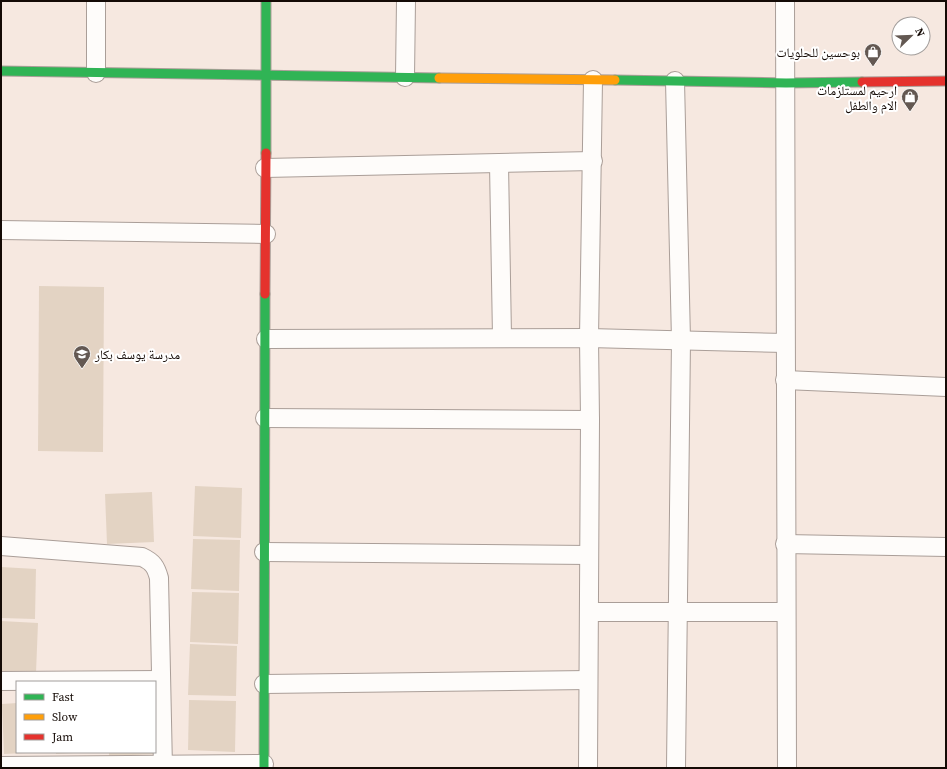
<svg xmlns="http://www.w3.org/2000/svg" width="947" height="769" font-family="'Source Serif 4','Noto Naskh Arabic',serif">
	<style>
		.building { fill: #e3d3c3 }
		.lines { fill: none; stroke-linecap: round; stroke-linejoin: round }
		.street-casing { stroke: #aa9e98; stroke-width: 20 }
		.fast-casing { stroke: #aa9e98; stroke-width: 11 }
		.slow-casing { stroke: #aa9e98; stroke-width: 11 }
		.jam-casing { stroke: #aa9e98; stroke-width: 11 }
		.street { stroke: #fefcfa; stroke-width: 18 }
		.fast { stroke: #30b455; stroke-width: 9 }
		.slow { stroke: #ff9f0a; stroke-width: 9 }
		.jam { stroke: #e5322d; stroke-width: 9 }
		.labels { text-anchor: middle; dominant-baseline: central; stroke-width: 4; stroke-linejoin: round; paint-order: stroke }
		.poi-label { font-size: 13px; fill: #140a05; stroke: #fff; text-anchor: end }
	</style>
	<rect width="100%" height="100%" fill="#f6e8e0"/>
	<!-- building -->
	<g class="building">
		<polygon points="39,286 104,287 103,452 38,451"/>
		<polygon points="195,486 242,488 241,538 193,536"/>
		<polygon points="152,492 154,542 107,544 105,494"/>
		<polygon points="193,539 240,540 239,591 191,589"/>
		<polygon points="1,567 36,569 35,619 1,618"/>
		<polygon points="192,592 239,593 238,644 190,642"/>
		<polygon points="1,621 38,623 36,673 1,672"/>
		<polygon points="190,644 237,646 236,696 188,695"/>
		<polygon points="189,700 236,701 235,752 188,750"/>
		<polygon points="17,703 17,752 26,753 4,754 2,704"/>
		<polygon points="56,752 74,752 74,753 56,754"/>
		<polygon points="109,752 155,752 157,754 109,756"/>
	</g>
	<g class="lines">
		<defs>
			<g id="street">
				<polyline points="96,1 96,73"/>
				<polyline points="785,1 787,768"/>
				<polyline points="405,77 406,1"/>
				<polyline points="675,81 681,340 676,768"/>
				<polyline points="499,164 502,337"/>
				<polyline points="265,168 593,161"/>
				<polyline points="1,230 266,234"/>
				<polyline points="266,339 589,338 785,343"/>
				<polyline points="785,380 946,387"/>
				<polyline points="265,418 590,420"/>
				<polyline points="785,544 946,547"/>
				<path d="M1,546l141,11c11,5 14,10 17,21l4,190"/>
				<polyline points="264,552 589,555"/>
				<polyline points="589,612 786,612"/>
				<polyline points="1,681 161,680"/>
				<polyline points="264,684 588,680"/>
				<polyline points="1,766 264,764"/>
				<polyline points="588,768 590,420 589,338 593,80"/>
			</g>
			<g id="fast">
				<polyline points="1,71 439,78"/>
				<polyline points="615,80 786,83 862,82"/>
				<polyline points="266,153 266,1"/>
				<polyline points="264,768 265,294"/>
			</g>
			<polyline id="slow" points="439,78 615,80"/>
			<g id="jam">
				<polyline points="862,82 946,81"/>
				<polyline points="265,294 266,153"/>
			</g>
		</defs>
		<!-- street casing -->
		<use href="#street" class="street-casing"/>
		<!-- fast casing -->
		<use href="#fast" class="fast-casing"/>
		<!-- slow casing -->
		<use href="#slow" class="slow-casing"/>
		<!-- jam casing -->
		<use href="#jam" class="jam-casing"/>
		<!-- street -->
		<use href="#street" class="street"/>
		<!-- fast -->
		<use href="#fast" class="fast"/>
		<!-- slow -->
		<use href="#slow" class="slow"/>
		<!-- jam -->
		<use href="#jam" class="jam"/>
	</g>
	<!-- icons -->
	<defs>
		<symbol id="shop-pin" viewBox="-11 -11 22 30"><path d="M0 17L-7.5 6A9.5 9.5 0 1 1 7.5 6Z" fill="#635852" stroke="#fff"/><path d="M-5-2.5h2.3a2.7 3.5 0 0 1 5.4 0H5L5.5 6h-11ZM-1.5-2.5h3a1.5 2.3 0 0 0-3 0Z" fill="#fff"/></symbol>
		<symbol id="school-pin" viewBox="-11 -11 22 30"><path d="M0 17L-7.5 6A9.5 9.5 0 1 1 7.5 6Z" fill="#635852" stroke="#fff"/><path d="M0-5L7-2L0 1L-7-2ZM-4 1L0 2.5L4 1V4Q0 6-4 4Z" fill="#fff"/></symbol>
	</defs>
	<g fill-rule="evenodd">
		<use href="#shop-pin" x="863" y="42" width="20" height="27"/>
		<use href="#shop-pin" x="900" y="87" width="20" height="27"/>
		<use href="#school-pin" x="72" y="344" width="20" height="27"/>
	</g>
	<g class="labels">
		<!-- poi labels -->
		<g class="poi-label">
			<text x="860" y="52">بوحسين للحلويات</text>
			<text x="897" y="90">ارحيم لمستلزمات<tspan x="897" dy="15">الام والطفل</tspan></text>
			<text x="95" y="354" text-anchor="start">مدرسة يوسف بكار</text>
		</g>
	</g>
	<!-- border -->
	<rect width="947" height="769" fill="none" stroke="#140a05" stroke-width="4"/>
	<!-- legend -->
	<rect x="16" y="681" width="140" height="72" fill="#ffffff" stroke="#a19d9b"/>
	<rect x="24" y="694" width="20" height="6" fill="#30b455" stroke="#a19d9b"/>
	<text x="52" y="701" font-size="12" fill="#140a05">Fast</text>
	<rect x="24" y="714" width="20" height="6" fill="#ff9f0a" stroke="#a19d9b"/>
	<text x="52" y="721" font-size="12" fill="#140a05">Slow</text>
	<rect x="24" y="734" width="20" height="6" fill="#e5322d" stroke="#a19d9b"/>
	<text x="52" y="741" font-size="12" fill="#140a05">Jam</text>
	<!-- north arrow -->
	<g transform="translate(911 36) rotate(67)"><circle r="19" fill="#ffffff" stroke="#a19d9b"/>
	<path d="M0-3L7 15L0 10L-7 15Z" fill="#635852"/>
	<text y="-6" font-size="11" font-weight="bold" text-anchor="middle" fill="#140a05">N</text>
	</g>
</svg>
